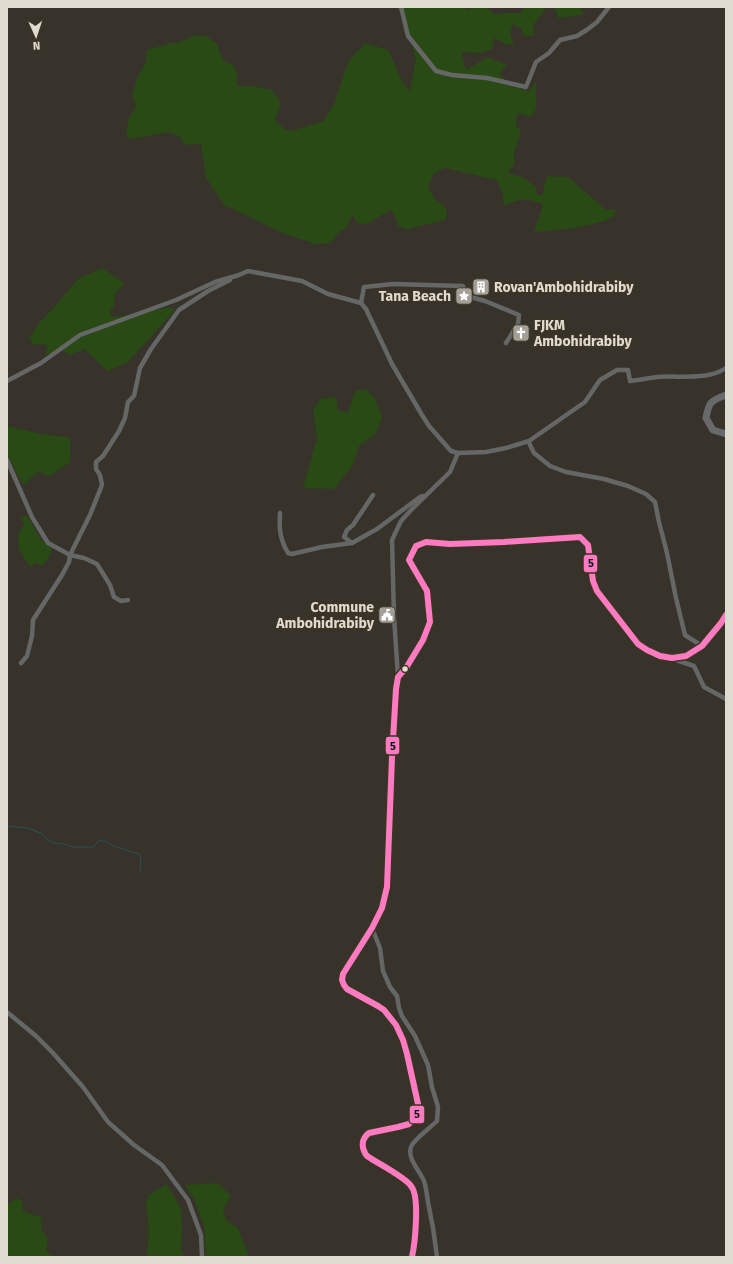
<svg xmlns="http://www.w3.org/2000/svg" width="733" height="1264" font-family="'Fira Sans',sans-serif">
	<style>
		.green { fill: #294915 }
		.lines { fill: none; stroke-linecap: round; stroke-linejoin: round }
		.stream { stroke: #295156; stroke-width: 1 }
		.minor { stroke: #656666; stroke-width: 4.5 }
		.secondary { stroke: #67696b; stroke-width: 7 }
		.bus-1-casing { stroke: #3d3524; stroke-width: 9 }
		.bus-1 { stroke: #fe7ac1; stroke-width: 6 }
		.bus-dot { fill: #e0dbd1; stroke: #3d3524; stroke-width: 1.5 }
		.labels { text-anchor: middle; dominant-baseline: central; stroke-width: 3.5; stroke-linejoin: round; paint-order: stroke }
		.poi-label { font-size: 14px; font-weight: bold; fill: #e0dbd1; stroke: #3d3524; text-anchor: start }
		.line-badge { stroke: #3d3524; stroke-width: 1.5 }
		.pale-badge-label { font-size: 11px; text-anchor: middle; font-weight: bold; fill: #111 }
	</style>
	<rect width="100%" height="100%" fill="#37332a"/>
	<!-- green -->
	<g class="green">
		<path d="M401,7h62l4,3 4,-3h16l7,8 10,-2h16l4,-4 -3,-2 25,1 -12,16 -1,12h-9l-3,-7 -8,-5 -3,10 4,11 -8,-1 -12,-6 -2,11 -12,4 -19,-1 5,18 21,-13 20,8 -8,8 13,14 17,4 7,-10v28l-5,8 -14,-4 -1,12 5,7 -7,21v13l-5,3 -1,5c13,1 19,5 28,13v7l6,2 5,-20 21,1 37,32 12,1c-1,2 -2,4 -3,6 -11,10 -64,15 -80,16l9,-27c-17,-8 -22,-6 -39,0l-2,-14 -6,-11 -51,-12 -11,5 -6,14 6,11 13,11 -2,11 -38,9 -9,-3 -6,-17 -25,15 -10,-1 -5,-9 -5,13 -10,7 -7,9 -14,1 -31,-10 -61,-29 -18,-27 -5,-34 -15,1 -7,-9 -11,-4 -19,4 -20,3 -3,-5 3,-17 8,-11 -5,-11 5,-16 9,-17 1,-12 24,-7 9,-1 16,-7 12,2 9,7 5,15 12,7 3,8v12h16l19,4 9,13 -6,17 12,11 11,-2 25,-8 11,-17 14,-42 17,-19 23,7 15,33 7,8 6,-32z"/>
		<polygon points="555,7 580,7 584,15 558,18"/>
		<path d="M102,268l22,15 -10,12 1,11 -6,5 3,6c20,-2 39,-7 59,-10l3,4 -46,51 -20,9 -24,-22 -14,6 -8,-5 -17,5 3,-7 -3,-4 -10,1 -6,-6 10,-16 11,-11 28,-33z"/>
		<polygon points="366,389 375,398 382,417 376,434 359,446 353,465 334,489 303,488 317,438 313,411 320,399 336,397 338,410 348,413 355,391"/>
		<polygon points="7,426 37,433 70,438 70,462 49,476 38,472 23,485 7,454"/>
		<polygon points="27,516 41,540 52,549 48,559 41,566 35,563 30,567 19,549 18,534 24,525 20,517"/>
		<polygon points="218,1183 231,1196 223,1211 226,1220 238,1228 249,1257 206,1257 204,1226 195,1201 185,1185"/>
		<polygon points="166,1184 181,1208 182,1229 181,1248 184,1257 146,1257 149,1234 146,1203 148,1196"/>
		<polygon points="16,1198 22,1201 23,1211 42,1218 41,1229 48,1239 46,1251 56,1257 9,1257 7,1255 7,1204 10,1203"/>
	</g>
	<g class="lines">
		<!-- stream -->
		<polyline class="stream" points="7,826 28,828 43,834 47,839 54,843 64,844 72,847 93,847 100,840 107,842 113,846 139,854 141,858 140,872"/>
		<!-- minor -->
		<g class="minor">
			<polyline points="401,7 408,36 436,71 452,75 487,78 526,87 536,62 549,53 560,40 577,36 588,29 597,22 609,7"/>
			<polyline points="361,303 364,287 393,284 463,286 467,296 485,301 519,315 518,324 506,343"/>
			<path d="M7,381l34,-18 39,-28 96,-35 39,-18 24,-7 9,-4 54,10 26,13 33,9 5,6 26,55 30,51 7,11 22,25 7,2 28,-1 20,-4 23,-7 56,-39 15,-22 17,-10h11l2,11c9,-1 19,-3 28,-4 22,-2 49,4 68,-9"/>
			<polyline points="529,441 530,445 534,453 550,466 566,472 604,479 628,486 646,494 655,502 659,522 667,553 676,598 685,635 702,646"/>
			<polyline points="7,460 32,517 48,543 70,555 84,558 97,564 110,585 114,597 121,601 128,600"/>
			<polyline points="373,495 353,525 347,530 344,537 352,543 377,529 420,497 423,496"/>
			<path d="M280,513c-1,17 0,26 8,40l4,1 30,-7 30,-4"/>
			<polyline points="673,659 694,666 704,687 726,699"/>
			<polyline points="21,663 27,656 32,636 33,620 62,575 69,562 70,555 90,515 102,485 100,475 96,469 96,462 103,456 119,431 125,418 128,402 134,396 140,368 151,349 179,310 208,291 230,280"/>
			<polyline points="398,677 394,617 392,540 401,521 412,509 450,472 458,453"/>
			<path d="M372,928l8,20 3,23 7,16 7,9 2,12 3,8 13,20 13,29 4,22 6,20 -1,14c-7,7 -24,19 -26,26 -4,12 9,24 13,34 2,6 3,14 4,21 4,18 7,36 9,55"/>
			<polyline points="7,1012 36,1036 52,1052 83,1087 108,1122 134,1145 162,1165 188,1200 201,1235 202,1257"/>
		</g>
		<!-- secondary -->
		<g class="secondary">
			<path d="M726,395c-16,6 -17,7 -20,23l7,12 13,4"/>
			<path d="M412,1257c3,-14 8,-61 -1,-71 -6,-9 -34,-23 -44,-30 -6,-8 -6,-17 2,-23l29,-6 11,-3 6,-6 2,-3 1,-11 -11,-50 -4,-14 -7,-15 -12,-15 -6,-4 -31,-17 -3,-4 -2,-5 1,-6 29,-46 10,-20 5,-21 5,-130 4,-68 2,-12 8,-9 17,-28 7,-18 -3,-31 -18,-31 7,-14 10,-4 24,2 54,-2 76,-5 8,8 5,36 4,10 41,53 9,6 13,6 12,2 14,-2 16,-10 19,-23 5,-8"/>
		</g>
		<defs>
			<path id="bus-1" d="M412,1257c3,-14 8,-61 -1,-71 -6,-9 -34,-23 -44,-30 -6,-8 -6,-17 2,-23l29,-6 11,-3 6,-6 2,-3 1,-11 -11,-50 -4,-14 -7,-15 -12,-15 -6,-4 -31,-17 -3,-4 -2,-5 1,-6 29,-46 10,-20 5,-21 5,-130 4,-68 2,-12 8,-9 17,-28 7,-18 -3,-31 -18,-31 7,-14 10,-4 24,2 54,-2 76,-5 8,8 5,36 4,10 41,53 9,6 13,6 12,2 14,-2 16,-10 19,-23 5,-8"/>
		</defs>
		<!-- bus-1 casing -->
		<use href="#bus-1" class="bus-1-casing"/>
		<!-- bus-1 -->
		<use href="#bus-1" class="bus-1"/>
	</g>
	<!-- icons -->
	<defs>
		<symbol id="building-square" viewBox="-11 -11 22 22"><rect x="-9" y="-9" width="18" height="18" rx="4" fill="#a5a097" stroke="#3d3524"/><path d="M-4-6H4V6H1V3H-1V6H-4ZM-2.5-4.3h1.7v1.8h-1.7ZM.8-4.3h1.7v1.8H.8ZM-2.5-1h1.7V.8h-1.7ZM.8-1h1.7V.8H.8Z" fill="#fff"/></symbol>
		<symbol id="sight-square" viewBox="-11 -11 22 22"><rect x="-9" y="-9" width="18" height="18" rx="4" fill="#a5a097" stroke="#3d3524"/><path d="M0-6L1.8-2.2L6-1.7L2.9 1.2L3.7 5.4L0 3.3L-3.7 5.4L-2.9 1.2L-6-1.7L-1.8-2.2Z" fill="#fff"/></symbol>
		<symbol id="church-square" viewBox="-11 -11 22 22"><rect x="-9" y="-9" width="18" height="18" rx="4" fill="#a5a097" stroke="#3d3524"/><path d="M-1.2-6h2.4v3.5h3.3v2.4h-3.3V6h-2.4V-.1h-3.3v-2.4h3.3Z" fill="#fff"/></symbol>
		<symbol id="civic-square" viewBox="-11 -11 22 22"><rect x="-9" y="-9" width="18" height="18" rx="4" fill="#a5a097" stroke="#3d3524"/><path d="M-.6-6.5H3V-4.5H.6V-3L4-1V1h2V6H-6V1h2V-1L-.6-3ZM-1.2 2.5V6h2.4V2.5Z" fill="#fff"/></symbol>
	</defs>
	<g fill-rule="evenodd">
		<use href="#building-square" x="471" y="277" width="20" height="20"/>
		<use href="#sight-square" x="454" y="286" width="20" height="20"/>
		<use href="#church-square" x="511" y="323" width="20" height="20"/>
		<use href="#civic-square" x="377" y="605" width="20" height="20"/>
	</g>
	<!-- markers -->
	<circle class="bus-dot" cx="405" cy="669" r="3.5"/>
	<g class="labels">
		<!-- poi labels -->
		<g class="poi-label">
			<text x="494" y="287">Rovan'Ambohidrabiby</text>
			<text x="451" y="296" text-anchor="end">Tana Beach</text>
			<text x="534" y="325">FJKM<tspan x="534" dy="16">Ambohidrabiby</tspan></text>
			<text x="374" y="607" text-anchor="end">Commune<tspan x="374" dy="16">Ambohidrabiby</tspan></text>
		</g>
	</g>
	<g class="line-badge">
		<rect x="583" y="554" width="15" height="19" rx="4" fill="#fe7ac1"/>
		<rect x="385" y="736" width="15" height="19" rx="4" fill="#fe7ac1"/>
		<rect x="409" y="1105" width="16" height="19" rx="4" fill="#fe7ac1"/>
	</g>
	<g class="pale-badge-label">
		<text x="591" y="567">5</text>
		<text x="393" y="750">5</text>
		<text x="417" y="1118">5</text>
	</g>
	<!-- border -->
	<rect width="733" height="1264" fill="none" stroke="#e0dbd1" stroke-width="16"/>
	<!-- north arrow -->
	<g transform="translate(36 36) rotate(177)" stroke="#3d3524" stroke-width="3" paint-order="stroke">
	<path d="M0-3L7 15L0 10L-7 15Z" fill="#e0dbd1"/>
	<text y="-6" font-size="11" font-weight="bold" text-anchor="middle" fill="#e0dbd1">N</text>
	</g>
</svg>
